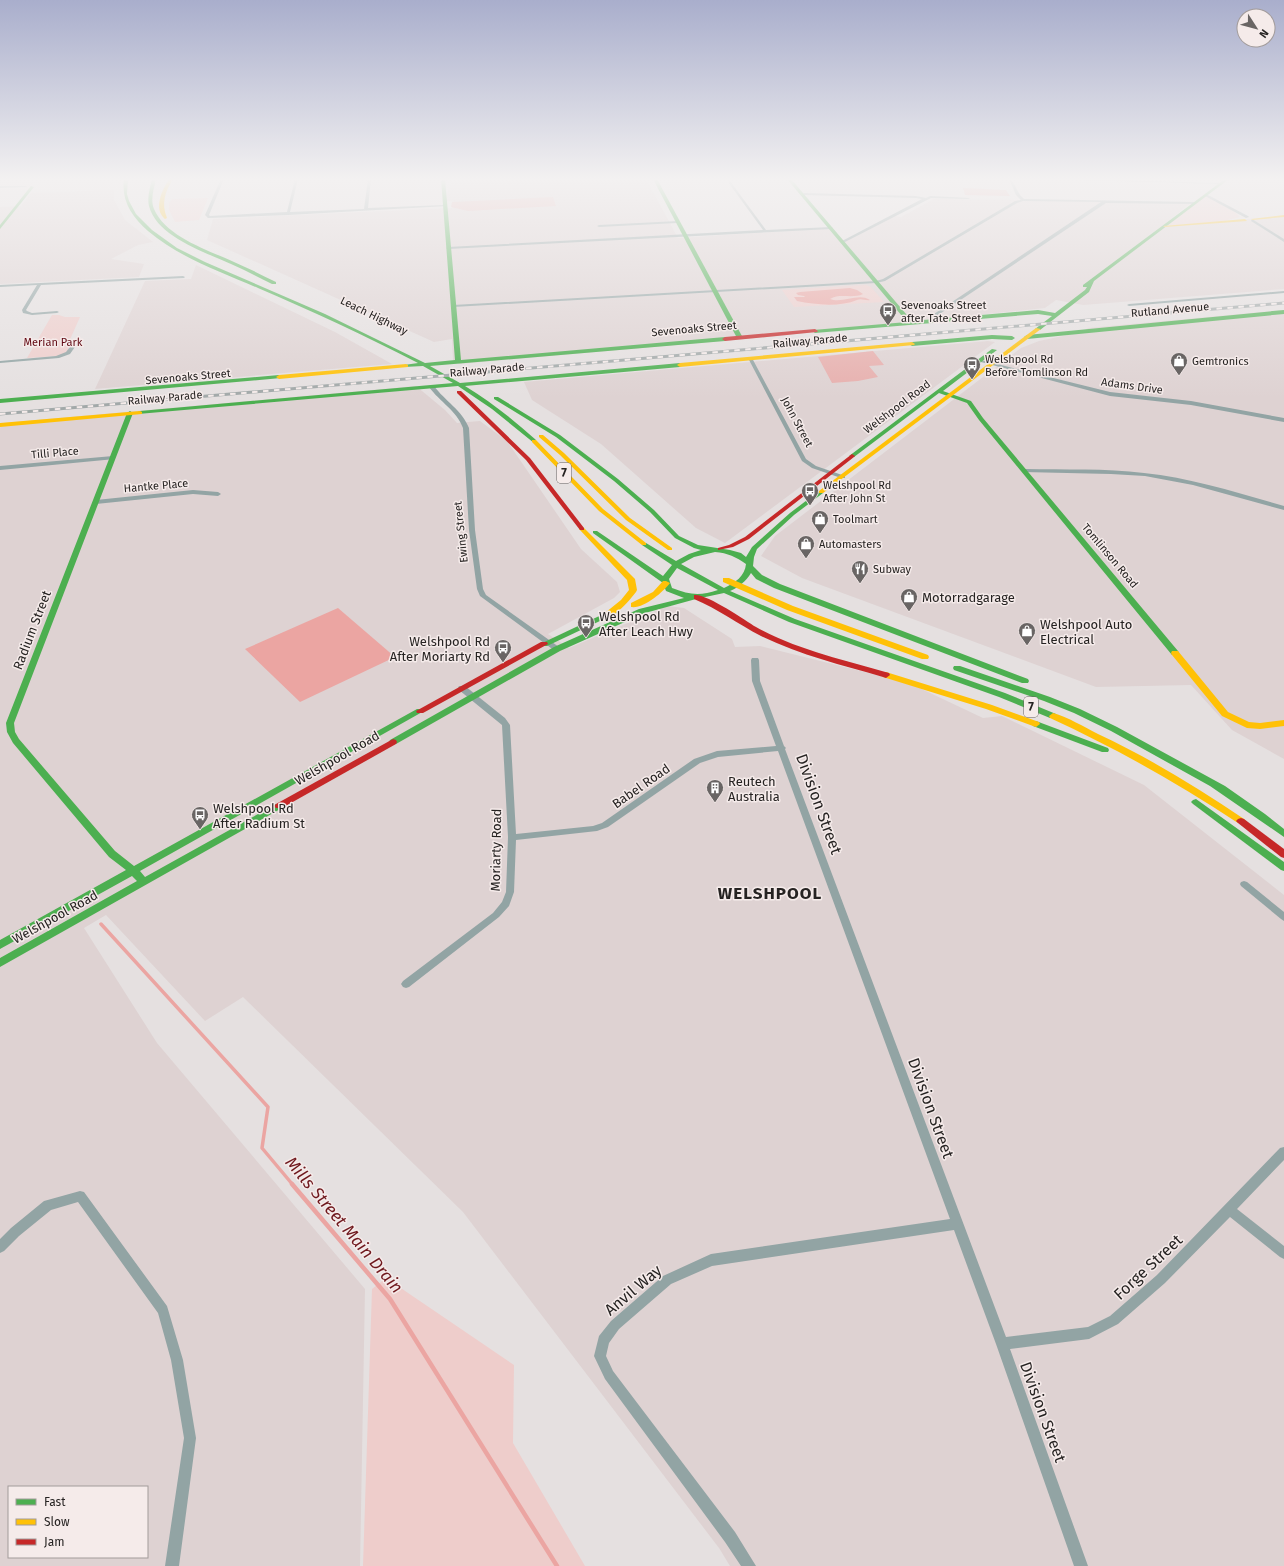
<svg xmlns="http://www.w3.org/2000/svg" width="1284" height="1566" font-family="'Fira Sans',sans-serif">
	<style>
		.built { fill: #ded2d2; fill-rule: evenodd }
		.green { fill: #eecdcb }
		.forest { fill: #e7afad }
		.water { fill: #eba5a2 }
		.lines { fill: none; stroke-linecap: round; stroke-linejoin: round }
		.stream-far1 { stroke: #eba5a2; stroke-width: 3.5 }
		.stream { stroke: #eba5a2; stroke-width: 4.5 }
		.street { fill: #92a4a4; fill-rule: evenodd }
		.fast { fill: #4caf50; fill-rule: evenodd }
		.slow { fill: #ffc107; fill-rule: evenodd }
		.jam { fill: #c62828; fill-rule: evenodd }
		.rail-casing { stroke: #a2a9a9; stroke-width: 3 }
		.rail { stroke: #f5ebea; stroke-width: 2; stroke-dasharray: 5.5; stroke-linecap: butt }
		.labels { text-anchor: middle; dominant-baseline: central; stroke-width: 3; stroke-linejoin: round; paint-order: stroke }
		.far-poi-label { font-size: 11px; fill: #262322; stroke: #f5ebea; text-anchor: start }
		.far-street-label { font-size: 11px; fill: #262322; stroke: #f5ebea }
		.far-park-label { font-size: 11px; fill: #610812; stroke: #f5ebea }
		.shield { fill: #f5ebea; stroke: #645f5e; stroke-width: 1 }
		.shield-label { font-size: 12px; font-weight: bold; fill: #262322 }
		.poi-label { font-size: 13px; fill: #262322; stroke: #f5ebea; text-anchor: start }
		.street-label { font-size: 13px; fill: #262322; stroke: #f5ebea }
		.near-street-label { font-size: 16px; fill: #262322; stroke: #f5ebea }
		.district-label { font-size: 17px; font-weight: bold; letter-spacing: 1px; fill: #262322; stroke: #f5ebea }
		.near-water-label { font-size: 17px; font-style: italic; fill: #6f181d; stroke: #f5ebea }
	</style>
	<rect width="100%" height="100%" fill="#e5e0e0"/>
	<!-- built -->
	<g class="built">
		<polygon points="450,179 646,179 678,238 831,228 843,242 893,216 901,217 934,199 1192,202 1162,226 1284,216 1284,289 1083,305 1056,300 1045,308 778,336 459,364 453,360 452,339 434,342 207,240 213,219 452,208 452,201 445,201 451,183"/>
		<polygon points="114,190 114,200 125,220 153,242 138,245 111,259 144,264 139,277 0,284 0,207 21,206 31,193"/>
		<polygon points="196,265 335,332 392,364 95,389 145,281 191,279"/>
		<polygon points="1284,310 1284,759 1232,730 1191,685 1096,687 802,578 761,556 775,536 1021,348 1039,341 1082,332 1088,328"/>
		<polygon points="988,341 995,342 725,543 696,528 601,444 532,400 524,382"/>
		<path d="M416,386l29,24 12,13 23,-2 27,20 74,108 36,33 3,10 -6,6 -66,36 21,14 98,-42 17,2 48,31 3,8 25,-1 149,37 74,35 19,-2 142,69 140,110v671h-554l-11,-18 -256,-336 -220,-215 -38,24 -99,-106 -22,13 73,115 208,246 -5,277h-360v-1138l3,-5zM9,1487h138v70h-138z"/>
	</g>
	<!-- green -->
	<g class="green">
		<polygon points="1206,195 1235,212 1240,217 1224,221 1165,226"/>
		<polygon points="208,198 199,220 175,222 169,210 169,203 172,199"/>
		<polygon points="866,285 871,287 884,302 794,307 782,290"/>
		<polygon points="52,315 59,315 65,317 80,317 68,344 70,346 66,353 58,356 27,358"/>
		<polygon points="386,1278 514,1365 513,1443 585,1566 363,1566 372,1289"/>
	</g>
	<!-- forest -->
	<g class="forest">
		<polygon points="553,197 556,206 468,211 451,207 452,202"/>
		<polygon points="873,351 884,365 869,366 878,377 858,381 832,383 818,357"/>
	</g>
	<!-- water -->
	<g class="water">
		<polygon points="963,188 1006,190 1010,196 965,195"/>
		<path d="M850,288l7,2 6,4c-10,5 -24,-1 -33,5 13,5 28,-7 40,1 -4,1 -9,-2 -13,0 -17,7 -41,5 -60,1l-3,-4h11l-1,-1 -6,-1 -2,-2 4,-1z"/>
		<polygon points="338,608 395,657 300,702 245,649"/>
	</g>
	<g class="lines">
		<!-- stream-far1 -->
		<polyline class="stream-far1" points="101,924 268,1107 262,1148 293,1185"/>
		<!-- stream -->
		<polyline class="stream" points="292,1184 390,1299 557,1566"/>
		<!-- street -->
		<g class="street">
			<polygon points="221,179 224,179 209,215 210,216 287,212 295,179 298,179 290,212 364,209 368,179 371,179 368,208 445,205 447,206 288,215 208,218 205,215"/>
			<polygon points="1009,179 1011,179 1020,195 1024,199 1194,202 1196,203 1194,204 1106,203 938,315 941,321 939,322 937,321 934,314 1101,202 1023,201 1017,203 885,281 876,283 453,307 451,306 453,305 876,281 883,279 1015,201 1021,200 1016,195"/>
			<polygon points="1039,179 1066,179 1223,183 1221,184"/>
			<polygon points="730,181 766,230 831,227 833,228 831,229 448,249 446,248 448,247 763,230 728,182"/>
			<polygon points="0,186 25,186 27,187 0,188"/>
			<polygon points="803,193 916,196 926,198 930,196 970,198 968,199 931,198 843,243 842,241 922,199 916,198 804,195"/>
			<polygon points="1206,194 1248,216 1249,217 1246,218 1205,196"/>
			<polygon points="1252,219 1284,239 1284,242 1251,221"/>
			<polygon points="678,221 677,223 599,227 597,226 599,225"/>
			<polygon points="183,276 185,277 184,278 41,285 26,310 27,311 32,313 57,311 59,312 57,313 32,315 23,313 22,310 37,285 0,287 0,285"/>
			<polygon points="1284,291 1284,293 1129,306 1127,305 1129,304"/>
			<polygon points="73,343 77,344 70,354 59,358 0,363 0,361 56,356 66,352"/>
			<polygon points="748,357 752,358 806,459 816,466 845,476 845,478 841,478 812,468 802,461 748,358"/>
			<polygon points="977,359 1110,392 1191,401 1284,418 1284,422 1191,405 1110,396 977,361"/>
			<path d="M430,386h4c11,15 28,24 35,42l6,102 8,59 3,6 73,52 1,2 -1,2h-4l-75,-55 -3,-7 -8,-59 -6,-102c-6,-17 -23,-26 -34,-41z"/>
			<polygon points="113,456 115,457 115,459 0,470 0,466"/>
			<path d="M1025,469c40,1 80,-1 119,4 48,5 94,20 140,33v4l-91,-25 -48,-9 -34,-2 -88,-2v-2z"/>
			<polygon points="193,490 218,492 221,494 218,496 193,494 96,504 93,502 96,500"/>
			<polygon points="752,658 758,658 759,660 760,681 784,746 786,748 785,749 1006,1337 1088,1327 1110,1316 1157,1275 1280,1148 1284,1147 1284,1160 1237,1209 1284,1246 1284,1259 1280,1257 1230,1217 1165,1283 1118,1324 1089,1339 1010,1349 1088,1566 1074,1566 996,1344 954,1230 712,1266 671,1284 619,1329 609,1343 606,1356 613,1371 735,1532 756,1566 741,1566 725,1542 605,1379 594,1356 599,1336 611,1321 663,1276 711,1254 950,1219 778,751 718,757 700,763 608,827 597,831 516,840 514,892 509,906 499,917 409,987 406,988 403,987 401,984 403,981 493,913 502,902 506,892 508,837 502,725 459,690 458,688 459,686 465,686 505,718 510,725 516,834 593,826 602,823 694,759 717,751 776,746 752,681 751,660"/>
			<polygon points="1244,881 1247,882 1284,912 1284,921 1281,919 1241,886 1240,884 1241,882"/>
			<polygon points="80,1191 84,1192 167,1306 183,1360 196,1438 179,1566 165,1566 184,1438 171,1360 158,1313 78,1202 51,1210 19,1236 4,1251 0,1253 0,1239 11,1228 44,1201"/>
		</g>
		<!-- fast -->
		<g class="fast">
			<path d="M124,179h4l-1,15 2,7 7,13 16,16 25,18 28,14 120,52 100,49 30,-3 -14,-181h4l16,181 264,-23 3,2 -3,2 -295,25 30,17 220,-20 3,2 -3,2 -215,19c26,16 49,34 71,54v2l-2,1 -42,-34 -34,-23 -320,28v-2l2,-1 313,-28 -30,-17 -19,1v-2l14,-2c-52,-27 -106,-52 -160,-75 -37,-16 -78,-30 -110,-57 -16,-14 -27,-30 -24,-52z"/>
			<path d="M152,179h4c-2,10 -6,20 -2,30 12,28 54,41 80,53 14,6 28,13 42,20v2h-4c-14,-7 -27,-14 -41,-20 -26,-12 -74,-27 -82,-58 -2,-9 1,-18 3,-27z"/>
			<polygon points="653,179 657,179 743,338 742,339 737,338"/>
			<polygon points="787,179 791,179 912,321 1038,310 1055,313 1085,290 1087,287 1083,287 1083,285 1225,179 1229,179 1094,281 1089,292 1040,330 1035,329 1052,316 1038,314 815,333 812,331 813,330 907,322"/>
			<polygon points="31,186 34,187 0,229 0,225"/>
			<polygon points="1284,310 1284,314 1027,339 1024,337 1027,335"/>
			<polygon points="992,335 1012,336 1015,338 1012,340 992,339 912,346 909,344 912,342"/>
			<polygon points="992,349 997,350 943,391 971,401 983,418 1178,651 1179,653 1178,655 1172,655 979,420 967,403 939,393 854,457 849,456"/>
			<polygon points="279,375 282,377 281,378 0,403 0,399"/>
			<path d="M494,397h4l62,38 58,44 36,31 25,26 19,9 32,5 11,3 5,4 6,-10 38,-34 29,-22h4v2l-29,22 -37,34 -3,8 -1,9 9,9 18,9 248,95 1,2 -1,2h-6l-248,-95 -18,-9 -5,-6c-5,8 -12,14 -21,18l65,28 210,74 51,21 1,2 -1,2h-6l-51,-21 -210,-75 -65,-29 -28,6 -51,14 -85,38 -164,93h-6l-1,-2 1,-2 164,-93 85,-38 45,-11 -18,-7 -3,-8 -70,-50v-2h4l66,45 9,-11 -30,-20v-2h4l30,18 13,-7 12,-4 -7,-2 -19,-10 -25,-26 -36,-31 -58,-44 -62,-38zM715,552c13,1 21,5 31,12 -1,12 -11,19 -22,24l-43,-24 13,-7zM677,568l41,22c-18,6 -28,5 -46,-2l-3,-9z"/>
			<polygon points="130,411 133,413 14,723 15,732 19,739 115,851 134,866 417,709 423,709 424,711 140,871 145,877 276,804 282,804 284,806 282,808 0,967 0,958 137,881 132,876 0,949 0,940 126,870 109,857 13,743 7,732 6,723 127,413"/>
			<polygon points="612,610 615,610 619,612 547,646 541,646 540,644"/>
			<polygon points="954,666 960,666 1050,697 1080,709 1117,727 1225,786 1265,814 1284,829 1284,837 1210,786 1111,731 1074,713 1044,701 954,670 953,668"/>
			<polygon points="1036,721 1108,748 1109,750 1108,752 1102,752 1033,726 1032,724"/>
			<polygon points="1196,799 1284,862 1284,871 1281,870 1193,804 1191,802 1193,800"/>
		</g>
		<!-- slow -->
		<g class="slow">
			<path d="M169,179h4c-8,13 -12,24 -6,39l-2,1c-12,-10 -3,-29 4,-40z"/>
			<polygon points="1284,215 1284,217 1253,220 1251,219"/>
			<polygon points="1245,219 1247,221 1165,227 1163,226"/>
			<polygon points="1036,328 1041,329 823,493 819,493 819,491"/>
			<polygon points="912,342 915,344 914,345 680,367 677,365 680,363"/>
			<polygon points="406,364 408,365 408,367 279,379 276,377 279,375"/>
			<polygon points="140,411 142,412 142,414 0,427 0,423"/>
			<polygon points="539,435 543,435 564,453 630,518 672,548 672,550 668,550 626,520 560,455 539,437"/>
			<polygon points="532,440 536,440 603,509 646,543 646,545 642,545 599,511 532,442"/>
			<path d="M582,527l2,1 51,51 2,11 -1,2c-6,8 -24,29 -35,27l-1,-2 21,-17 8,-10 -2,-10 -47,-50 -1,-1z"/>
			<polygon points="723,578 729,578 793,606 928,655 929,657 928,659 922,659 787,610 723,582"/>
			<path d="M663,581h3l4,2c-7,9 -26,26 -39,24v-4l22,-11z"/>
			<polygon points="1172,651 1178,651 1228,712 1249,722 1260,723 1284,720 1284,726 1260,729 1247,728 1222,716 1172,655 1171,653"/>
			<polygon points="886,672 992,705 1039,722 1040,724 1036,727 1033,726 986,709 883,677 882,675"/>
			<path d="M1053,713c15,4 31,14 45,21 51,24 99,53 146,85l2,2 -2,2h-6c-60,-40 -123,-75 -188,-105l-1,-2z"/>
		</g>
		<!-- jam -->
		<g class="jam">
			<polygon points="815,329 818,331 817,332 725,341 722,339 725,337"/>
			<polygon points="457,391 461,391 530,458 584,528 584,530 580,530 526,460 457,393"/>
			<polygon points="852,454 855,456 854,457 749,539 733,547 718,550 718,548 729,545 745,537"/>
			<path d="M694,595c12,-2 51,25 62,32 41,23 89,33 133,46l1,2 -4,3 -3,-1c-41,-12 -83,-22 -122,-41 -23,-12 -43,-27 -67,-37z"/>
			<polygon points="541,642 547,642 548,644 423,713 417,713 416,711"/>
			<polygon points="393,739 396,740 397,742 396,744 282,808 276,808 274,806 276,804"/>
			<polygon points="1241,818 1244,819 1284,849 1284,858 1281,857 1238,823 1236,821 1238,819"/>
		</g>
		<defs>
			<polyline id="rail" points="0,414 1284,303"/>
		</defs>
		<!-- rail casing -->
		<use href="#rail" class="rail-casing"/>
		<!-- rail -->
		<use href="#rail" class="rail"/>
	</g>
	<!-- sky -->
	<linearGradient id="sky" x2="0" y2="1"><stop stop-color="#a9aecc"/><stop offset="0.45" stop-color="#f3f1f1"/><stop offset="1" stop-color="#f3f1f1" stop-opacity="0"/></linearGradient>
	<rect width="1284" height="398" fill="url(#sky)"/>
	<!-- icons -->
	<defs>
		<symbol id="bus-pin" viewBox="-11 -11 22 30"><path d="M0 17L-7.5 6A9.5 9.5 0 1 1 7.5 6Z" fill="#696564" stroke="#f5ebea"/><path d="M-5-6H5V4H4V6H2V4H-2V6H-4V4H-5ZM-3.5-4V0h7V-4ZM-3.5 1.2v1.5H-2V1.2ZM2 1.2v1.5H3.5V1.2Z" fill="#fff"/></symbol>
		<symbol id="shop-pin" viewBox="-11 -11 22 30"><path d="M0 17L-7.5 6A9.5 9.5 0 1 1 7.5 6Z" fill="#696564" stroke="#f5ebea"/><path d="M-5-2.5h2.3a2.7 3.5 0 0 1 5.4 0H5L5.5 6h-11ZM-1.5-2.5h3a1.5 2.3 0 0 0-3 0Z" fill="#fff"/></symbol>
		<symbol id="restaurant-pin" viewBox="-11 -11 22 30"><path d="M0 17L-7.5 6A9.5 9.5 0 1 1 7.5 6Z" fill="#696564" stroke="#f5ebea"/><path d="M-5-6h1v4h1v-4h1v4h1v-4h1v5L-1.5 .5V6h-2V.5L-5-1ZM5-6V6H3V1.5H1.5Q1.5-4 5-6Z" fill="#fff"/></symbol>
		<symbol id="building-pin" viewBox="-11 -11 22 30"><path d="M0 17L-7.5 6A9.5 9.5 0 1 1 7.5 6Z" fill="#696564" stroke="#f5ebea"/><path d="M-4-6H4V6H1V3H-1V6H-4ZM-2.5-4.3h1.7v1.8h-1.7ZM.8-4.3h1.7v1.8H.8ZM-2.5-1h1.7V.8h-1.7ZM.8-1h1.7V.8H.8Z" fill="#fff"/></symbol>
	</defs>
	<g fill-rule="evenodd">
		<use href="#bus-pin" x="878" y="301" width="20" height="27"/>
		<use href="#shop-pin" x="1169" y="351" width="20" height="27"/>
		<use href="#bus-pin" x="962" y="355" width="20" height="27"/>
		<use href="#bus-pin" x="800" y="481" width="20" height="27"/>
		<use href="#shop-pin" x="810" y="509" width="20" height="27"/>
		<use href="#shop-pin" x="796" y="534" width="20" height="27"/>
		<use href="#restaurant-pin" x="850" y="559" width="20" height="27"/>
		<use href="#shop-pin" x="899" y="587" width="20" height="27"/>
		<use href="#bus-pin" x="576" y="613" width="20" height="27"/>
		<use href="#shop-pin" x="1017" y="621" width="20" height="27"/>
		<use href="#bus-pin" x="493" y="638" width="20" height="27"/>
		<use href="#building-pin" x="705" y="778" width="20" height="27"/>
		<use href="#bus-pin" x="190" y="805" width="20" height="27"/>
	</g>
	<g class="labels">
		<!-- far-poi labels -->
		<g class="far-poi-label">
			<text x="901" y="305">Sevenoaks Street<tspan x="901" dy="13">after Tate Street</tspan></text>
			<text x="985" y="359">Welshpool Rd<tspan x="985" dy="13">Before Tomlinson Rd</tspan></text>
			<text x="1192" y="361">Gemtronics</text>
			<text x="823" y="485">Welshpool Rd<tspan x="823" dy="13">After John St</tspan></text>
			<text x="833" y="519">Toolmart</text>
			<text x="819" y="544">Automasters</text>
			<text x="873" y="569">Subway</text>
		</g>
		<!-- far-street labels -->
		<g class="far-street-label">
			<text transform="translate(1170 310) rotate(-5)">Rutland Avenue</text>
			<text transform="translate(374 316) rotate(26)">Leach Highway</text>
			<text transform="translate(694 329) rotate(-5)">Sevenoaks Street</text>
			<text transform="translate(810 341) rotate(-5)">Railway Parade</text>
			<text transform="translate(487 370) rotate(-5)">Railway Parade</text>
			<text transform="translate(188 377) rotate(-5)">Sevenoaks Street</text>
			<text transform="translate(1132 386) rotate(8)">Adams Drive</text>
			<text transform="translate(165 398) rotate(-5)">Railway Parade</text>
			<text transform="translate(897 407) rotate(-37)">Welshpool Road</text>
			<text transform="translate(797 422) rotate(62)">John Street</text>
			<text transform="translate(55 453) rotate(-5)">Tilli Place</text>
			<text transform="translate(156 486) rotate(-5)">Hantke Place</text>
			<text transform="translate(461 532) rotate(-96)">Ewing Street</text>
			<text transform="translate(1110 556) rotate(50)">Tomlinson Road</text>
		</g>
		<!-- far-park labels -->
		<g class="far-park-label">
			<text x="53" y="342">Merian Park</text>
		</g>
		<!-- shield labels -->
		<g class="shield">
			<rect x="557" y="463" width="14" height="20" rx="3"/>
			<rect x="1024" y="697" width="14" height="20" rx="3"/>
		</g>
		<g class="shield-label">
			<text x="564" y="473">7</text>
			<text x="1031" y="707">7</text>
		</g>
		<!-- poi labels -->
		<g class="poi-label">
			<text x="922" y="597">Motorradgarage</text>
			<text x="599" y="616">Welshpool Rd<tspan x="599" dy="15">After Leach Hwy</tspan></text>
			<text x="1040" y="624">Welshpool Auto<tspan x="1040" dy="15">Electrical</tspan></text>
			<text x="490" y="641" text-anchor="end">Welshpool Rd<tspan x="490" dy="15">After Moriarty Rd</tspan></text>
			<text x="728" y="781">Reutech<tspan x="728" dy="15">Australia</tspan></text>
			<text x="213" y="808">Welshpool Rd<tspan x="213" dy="15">After Radium St</tspan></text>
		</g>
		<!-- street labels -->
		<g class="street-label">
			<text transform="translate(32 630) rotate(-69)">Radium Street</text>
			<text transform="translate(337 758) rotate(-30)">Welshpool Road</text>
			<text transform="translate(641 786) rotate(-35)">Babel Road</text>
			<text transform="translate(496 850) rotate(-89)">Moriarty Road</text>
			<text transform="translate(55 917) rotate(-29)">Welshpool Road</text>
		</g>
		<!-- near-street labels -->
		<g class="near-street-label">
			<text transform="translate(819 804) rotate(70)">Division Street</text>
			<text transform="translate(931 1108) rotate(70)">Division Street</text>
			<text transform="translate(1148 1267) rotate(-43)">Forge Street</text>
			<text transform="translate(633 1290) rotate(-40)">Anvil Way</text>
			<text transform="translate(1043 1412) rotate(70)">Division Street</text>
		</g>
		<!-- district labels -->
		<g class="district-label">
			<text x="770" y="893">WELSHPOOL</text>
		</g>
		<!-- near-water labels -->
		<g class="near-water-label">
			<text transform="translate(344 1225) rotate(50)">Mills Street Main Drain</text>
		</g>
	</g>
	<!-- legend -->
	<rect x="8" y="1486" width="140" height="72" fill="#f5ebea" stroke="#a29b9a"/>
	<rect x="16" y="1499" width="20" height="6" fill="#4caf50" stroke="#a29b9a"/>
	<text x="44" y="1506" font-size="12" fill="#262322">Fast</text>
	<rect x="16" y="1519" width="20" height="6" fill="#ffc107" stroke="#a29b9a"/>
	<text x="44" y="1526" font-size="12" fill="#262322">Slow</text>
	<rect x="16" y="1539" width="20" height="6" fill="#c62828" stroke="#a29b9a"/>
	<text x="44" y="1546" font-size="12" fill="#262322">Jam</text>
	<!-- north arrow -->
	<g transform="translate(1256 28) rotate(126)"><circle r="19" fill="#f5ebea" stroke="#a29b9a"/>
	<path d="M0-3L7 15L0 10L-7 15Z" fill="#696564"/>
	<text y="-6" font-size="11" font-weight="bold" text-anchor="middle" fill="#262322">N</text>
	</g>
</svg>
